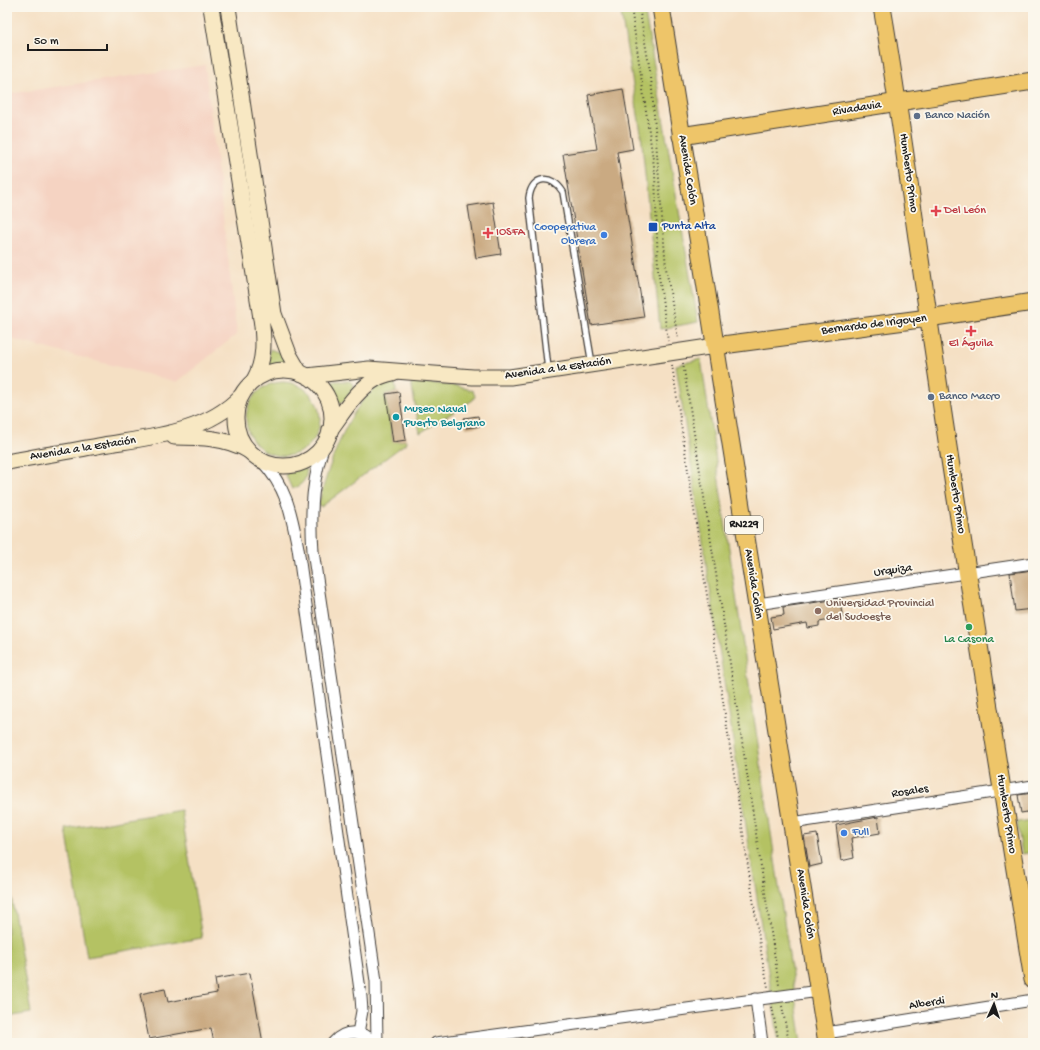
<svg xmlns="http://www.w3.org/2000/svg" width="1040" height="1050" font-family="'Gochi Hand',sans-serif">
	<style>
		.built { fill: #f5d3c2 }
		.green { fill: #b4c264; stroke: #686f40 }
		.building { fill: #caaa82 }
		.lines { fill: none; stroke-linecap: round; stroke-linejoin: round }
		.lane-casing { stroke: #3d3935; stroke-width: 8 }
		.street-casing { stroke: #3d3935; stroke-width: 13 }
		.secondary-casing { stroke: #3d3935; stroke-width: 17 }
		.primary-casing { stroke: #3d3935; stroke-width: 19 }
		.path { stroke: #3d3935; stroke-width: 2; stroke-dasharray: 1 3; stroke-linecap: butt }
		.lane { stroke: #fff; stroke-width: 5.5 }
		.street { stroke: #fff; stroke-width: 11 }
		.secondary { stroke: #f8e8c3; stroke-width: 15 }
		.primary { stroke: #eec569; stroke-width: 17 }
		.service-dot { fill: #5c6f8a; stroke: #fbf7ec; stroke-width: 1.5 }
		.health-dot { fill: #e0444e; stroke: #fbf7ec; stroke-width: 1.5 }
		.transit-dot { fill: #1a4fb4; stroke: #fbf7ec; stroke-width: 1.5 }
		.shop-dot { fill: #3f7fe0; stroke: #fbf7ec; stroke-width: 1.5 }
		.culture-dot { fill: #0f9aa8; stroke: #fbf7ec; stroke-width: 1.5 }
		.education-dot { fill: #8d6e63; stroke: #fbf7ec; stroke-width: 1.5 }
		.leisure-dot { fill: #2e9e5b; stroke: #fbf7ec; stroke-width: 1.5 }
		.labels { text-anchor: middle; dominant-baseline: central; stroke-width: 3.5; stroke-linejoin: round; paint-order: stroke }
		.shield { fill: #fbf7ec; stroke: #5f5e5a; stroke-width: 1 }
		.shield-label { font-size: 11px; font-weight: bold; fill: #1c1c1c }
		.street-label { font-size: 12px; fill: #1c1c1c; stroke: #fbf7ec }
		.service-label { font-size: 12px; fill: #4e5e75; stroke: #fbf7ec; text-anchor: start }
		.health-label { font-size: 12px; fill: #be3a42; stroke: #fbf7ec; text-anchor: start }
		.transit-label { font-size: 12px; fill: #164399; stroke: #fbf7ec; text-anchor: start }
		.shop-label { font-size: 12px; fill: #366cbe; stroke: #fbf7ec; text-anchor: end }
		.culture-label { font-size: 12px; fill: #0d838f; stroke: #fbf7ec; text-anchor: start }
		.education-label { font-size: 12px; fill: #785e54; stroke: #fbf7ec; text-anchor: start }
		.leisure-label { font-size: 12px; fill: #27864d; stroke: #fbf7ec }
	</style>
	<rect width="100%" height="100%" fill="#fbf7ec"/>
	<filter id="ink" filterUnits="userSpaceOnUse"><feTurbulence type="fractalNoise" baseFrequency=".025" numOctaves="2"/><feDisplacementMap in="SourceGraphic" scale="8" xChannelSelector="R" yChannelSelector="G"/><feConvolveMatrix kernelMatrix="1 2 1 2 8 2 1 2 1" color-interpolation-filters="sRGB"/></filter>
	<filter id="wash" filterUnits="userSpaceOnUse"><feTurbulence type="fractalNoise" baseFrequency=".012" numOctaves="4" result="noise"/><feDisplacementMap in="SourceGraphic" scale="16" xChannelSelector="R" yChannelSelector="G"/><feGaussianBlur stdDeviation="0.9" result="paint"/><feColorMatrix in="noise" values="0 0 0 0 0 0 0 0 0 0 0 0 0 0 0 0 0 1.4 0 .05"/><feComposite in="paint" operator="in"/></filter>
	<g filter="url(#wash)">
		<rect width="100%" height="100%" fill="#f5e0c4"/>
		<!-- built -->
		<polygon class="built" points="205,65 237,334 177,382 7,338 7,94"/>
		<!-- green -->
		<g class="green">
			<polygon points="620,7 644,7 698,322 660,329 641,133"/>
			<polygon points="270,349 283,354 287,363 286,365 267,367"/>
			<polygon points="701,359 802,1043 779,1043 676,365"/>
			<polygon points="334,381 350,381 354,385 354,388 343,402 340,403 338,402 331,387 331,383"/>
			<path d="M393,381l2,1 1,10 -11,2 8,48 13,-2v3l-85,64 -2,-1v-4c9,-33 26,-87 52,-110 6,-6 14,-9 22,-11z"/>
			<polygon points="411,381 457,386 473,391 475,396 473,400 420,433"/>
			<circle cx="283" cy="419" r="37"/>
			<path d="M303,468l3,1c2,10 -5,17 -14,20l-6,-13v-3z"/>
			<polygon points="181,810 202,938 87,957 66,829"/>
			<polygon points="1033,820 1033,852 1022,854 1017,822"/>
			<polygon points="7,871 31,1013 7,1017"/>
		</g>
		<g id="blocks">
			<!-- building -->
			<g class="building">
				<polygon points="623,89 633,149 617,152 644,317 591,325 563,154 597,149 588,95"/>
				<polygon points="493,202 501,254 476,258 468,206"/>
				<polygon points="399,392 406,440 393,442 386,394"/>
				<polygon points="478,416 480,426 466,428 464,418"/>
				<polygon points="1033,570 1033,609 1015,611 1010,573"/>
				<polygon points="839,599 843,618 819,622 819,626 808,628 807,623 773,629 771,617 784,615 783,607"/>
				<polygon points="1033,793 1033,811 1021,813 1018,795"/>
				<polygon points="878,817 880,833 851,838 854,858 841,861 836,825"/>
				<polygon points="817,834 822,864 809,867 804,836"/>
				<polygon points="250,973 263,1043 214,1043 211,1028 149,1039 140,994 165,989 168,1002 217,993 215,979"/>
			</g>
		</g>
	</g>
	<g filter="url(#ink)">
		<use href="#blocks" fill-opacity="0" stroke="#3d3935" stroke-width="1"/>
		<g class="lines">
			<defs>
				<path id="lane" d="M548,369l-19,-171c3,-23 23,-24 34,-6l29,172"/>
				<g id="street">
					<path d="M327,437c-15,39 -17,73 -14,114l63,430 1,62"/>
					<path d="M261,460c26,28 30,52 37,88l63,449 1,14 -4,22"/>
					<polyline points="757,604 1033,563"/>
					<polyline points="792,823 1033,786"/>
					<polyline points="756,999 762,1043"/>
					<polyline points="826,1033 1033,1000"/>
					<path d="M333,1043c13,-15 30,-12 43,0"/>
					<polyline points="436,1043 819,991"/>
				</g>
				<g id="secondary">
					<polyline points="211,7 261,318"/>
					<polyline points="228,7 274,314 289,354 300,373"/>
					<circle cx="284" cy="418" r="48"/>
					<polyline points="307,376 369,369 473,377 510,377 715,346"/>
					<path d="M254,380c11,-19 10,-40 7,-62l10,-3"/>
					<path d="M330,430c13,-17 26,-40 46,-51 5,-3 12,-5 17,-6"/>
					<path d="M174,437c25,0 52,0 75,14"/>
					<path d="M7,462c32,-6 64,-11 96,-17 48,-8 103,-12 138,-49"/>
				</g>
				<g id="primary">
					<polyline points="661,7 827,1043"/>
					<path d="M882,7c21,122 36,245 55,367 30,202 63,404 96,606"/>
					<polyline points="681,136 1033,81"/>
					<polyline points="715,346 928,318 1033,302"/>
				</g>
			</defs>
			<!-- lane casing -->
			<use href="#lane" class="lane-casing"/>
			<!-- street casing -->
			<use href="#street" class="street-casing"/>
			<!-- secondary casing -->
			<use href="#secondary" class="secondary-casing"/>
			<!-- primary casing -->
			<use href="#primary" class="primary-casing"/>
			<!-- path -->
			<g class="path">
				<polyline points="631,7 655,173 658,269 668,341"/>
				<polyline points="639,7 651,77 666,268 678,339"/>
				<polyline points="683,363 735,695 779,985"/>
				<polyline points="672,365 762,958 768,987"/>
				<polyline points="782,1006 789,1043"/>
				<polyline points="772,1007 779,1043"/>
			</g>
			<!-- lane -->
			<use href="#lane" class="lane"/>
			<!-- street -->
			<use href="#street" class="street"/>
			<!-- secondary -->
			<use href="#secondary" class="secondary"/>
			<!-- primary -->
			<use href="#primary" class="primary"/>
		</g>
	</g>
	<!-- markers -->
	<g class="service-dot">
		<circle cx="917" cy="116" r="4"/>
		<circle cx="931" cy="397" r="4"/>
	</g>
	<g class="health-dot">
		<path d="M934 205h4v4h4v4h-4v4h-4v-4h-4v-4h4z"/>
		<path d="M486 227h4v4h4v4h-4v4h-4v-4h-4v-4h4z"/>
		<path d="M969 325h4v4h4v4h-4v4h-4v-4h-4v-4h4z"/>
	</g>
	<rect class="transit-dot" x="648" y="222" width="10" height="10" rx="2"/>
	<g class="shop-dot">
		<circle cx="604" cy="235" r="4"/>
		<circle cx="844" cy="833" r="4"/>
	</g>
	<circle class="culture-dot" cx="396" cy="417" r="4"/>
	<circle class="education-dot" cx="818" cy="611" r="4"/>
	<circle class="leisure-dot" cx="969" cy="627" r="4"/>
	<g class="labels">
		<!-- shield labels -->
		<rect class="shield" x="725" y="516" width="38" height="18" rx="3"/>
		<g class="shield-label">
			<text x="744" y="525">RN229</text>
		</g>
		<!-- street labels -->
		<g class="street-label">
			<text transform="translate(857 109) rotate(-9)">Rivadavia</text>
			<text transform="translate(687 170) rotate(81)">Avenida Colón</text>
			<text transform="translate(908 173) rotate(82)">Humberto Primo</text>
			<text transform="translate(874 325) rotate(-7)">Bernardo de Irigoyen</text>
			<text transform="translate(558 369) rotate(-8)">Avenida a la Estación</text>
			<text transform="translate(83 449) rotate(-9)">Avenida a la Estación</text>
			<text transform="translate(955 494) rotate(81)">Humberto Primo</text>
			<text transform="translate(893 571) rotate(-8)">Urquiza</text>
			<text transform="translate(753 584) rotate(81)">Avenida Colón</text>
			<text transform="translate(910 792) rotate(-9)">Rosales</text>
			<text transform="translate(1006 814) rotate(81)">Humberto Primo</text>
			<text transform="translate(805 904) rotate(81)">Avenida Colón</text>
			<text transform="translate(927 1004) rotate(-9)">Alberdi</text>
		</g>
		<!-- service labels -->
		<g class="service-label">
			<text x="925" y="116">Banco Nación</text>
			<text x="939" y="397">Banco Macro</text>
		</g>
		<!-- health labels -->
		<g class="health-label">
			<text x="944" y="211">Del León</text>
			<text x="496" y="233">IOSFA</text>
			<text x="971" y="344" text-anchor="middle">El Águila</text>
		</g>
		<!-- transit labels -->
		<g class="transit-label">
			<text x="662" y="227">Punta Alta</text>
		</g>
		<!-- shop labels -->
		<g class="shop-label">
			<text x="596" y="228">Cooperativa<tspan x="596" dy="14">Obrera</tspan></text>
			<text x="852" y="833" text-anchor="start">Full</text>
		</g>
		<!-- culture labels -->
		<g class="culture-label">
			<text x="404" y="410">Museo Naval<tspan x="404" dy="14">Puerto Belgrano</tspan></text>
		</g>
		<!-- education labels -->
		<g class="education-label">
			<text x="826" y="604">Universidad Provincial<tspan x="826" dy="14">del Sudoeste</tspan></text>
		</g>
		<!-- leisure labels -->
		<g class="leisure-label">
			<text x="969" y="640">La Casona</text>
		</g>
	</g>
	<!-- margin -->
	<rect width="1040" height="1050" fill="none" stroke="#fbf7ec" stroke-width="24"/>
	<!-- north arrow -->
	<g transform="translate(994 1004) rotate(3)" stroke="#fbf7ec" stroke-width="3" paint-order="stroke">
	<path d="M0-3L7 15L0 10L-7 15Z" fill="#1c1c1c"/>
	<text y="-6" font-size="11" font-weight="bold" text-anchor="middle" fill="#1c1c1c">N</text>
	</g>
	<!-- scale -->
	<path d="M28 44v6h79v-6" fill="none" stroke="#1c1c1c" stroke-width="2"/>
	<text x="34" y="44" font-size="12" fill="#1c1c1c" stroke="#fbf7ec" stroke-width="3" paint-order="stroke">50 m</text>
</svg>
